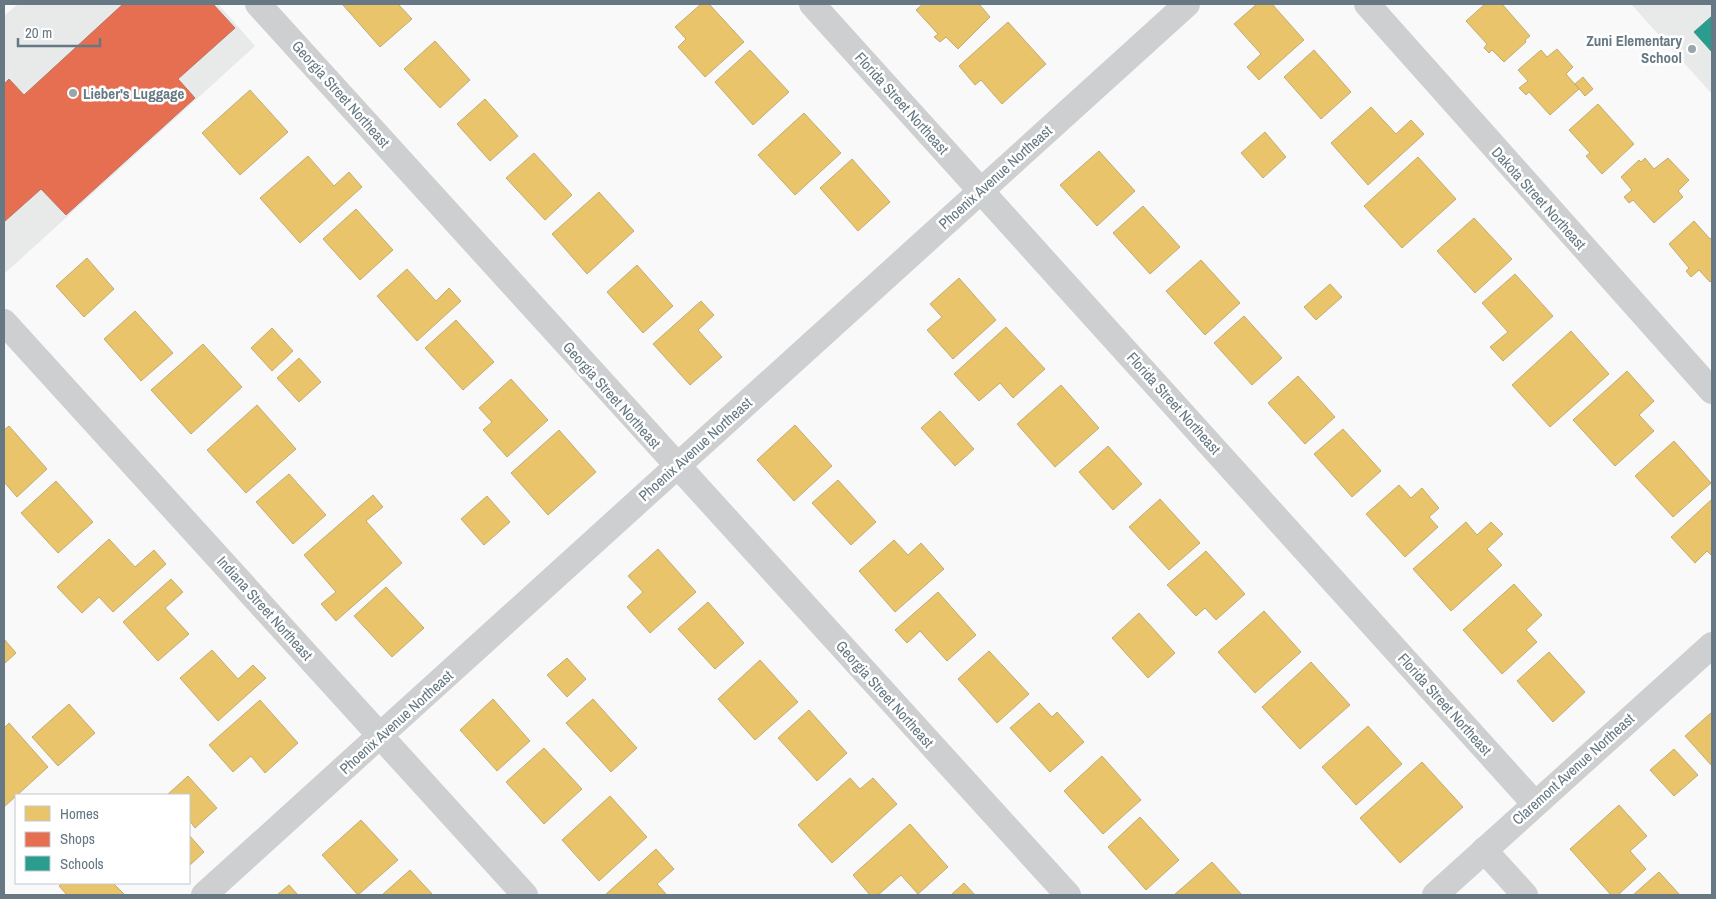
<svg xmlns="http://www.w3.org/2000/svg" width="1716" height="899" font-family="'Archivo Narrow',sans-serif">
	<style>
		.built { fill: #e8eae9 }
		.homes { fill: #e9c46a; stroke: #c1ad72 }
		.shops { fill: #e76f51; stroke: #c07260 }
		.schools { fill: #2a9d8f; stroke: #3c928b }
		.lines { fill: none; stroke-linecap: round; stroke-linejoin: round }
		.minor { stroke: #cecfd0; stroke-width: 26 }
		.poi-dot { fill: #99a5ac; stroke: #fff; stroke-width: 2 }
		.labels { text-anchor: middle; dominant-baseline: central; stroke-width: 5; stroke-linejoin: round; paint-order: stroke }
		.poi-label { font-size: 15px; font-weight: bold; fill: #657883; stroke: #fff; text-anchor: end }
		.street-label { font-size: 15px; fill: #657883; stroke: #fff }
	</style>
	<rect width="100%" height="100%" fill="#f9f9f9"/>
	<!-- built -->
	<g class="built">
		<polygon points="18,4 218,4 255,46 4,274 4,16"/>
		<polygon points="1631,4 1712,4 1712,94"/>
	</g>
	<!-- homes -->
	<g class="homes">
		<polygon points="345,4 398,4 412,19 380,47 343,5"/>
		<polygon points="701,4 709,4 744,42 705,77 678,47 686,39 675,27"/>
		<polygon points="923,4 979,4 990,17 958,49 946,37 940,42 934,37 938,34 916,10"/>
		<polygon points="1257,4 1272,4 1304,40 1259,80 1247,67 1261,54 1234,24"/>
		<polygon points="1485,4 1502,4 1530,36 1525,40 1526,42 1504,62 1492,50 1489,53 1484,48 1487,44 1466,21"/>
		<polygon points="1008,22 1046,64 1002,104 981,80 975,85 959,66"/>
		<polygon points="435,41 470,80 440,108 404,69"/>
		<polygon points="1557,49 1573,67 1566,74 1579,89 1550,115 1529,92 1526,95 1519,88 1528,81 1518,70 1541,50 1547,57"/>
		<polygon points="750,50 789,92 753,125 715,82"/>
		<polygon points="1314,50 1351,92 1321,119 1284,77"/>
		<polygon points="1583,77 1593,89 1585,96 1575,84"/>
		<polygon points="250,90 288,132 240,175 202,133"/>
		<polygon points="485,99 518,136 490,161 457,124"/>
		<polygon points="1598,104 1634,144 1602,174 1586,156 1590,153 1569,130"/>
		<polygon points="1371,107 1396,134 1411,120 1424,134 1368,185 1331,143"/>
		<polygon points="804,113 841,153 795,195 758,155"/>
		<polygon points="1265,132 1286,157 1263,178 1241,153"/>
		<polygon points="1099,151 1135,191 1097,226 1060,185"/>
		<polygon points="534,153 572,195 545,220 506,178"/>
		<polygon points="308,156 334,186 349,172 362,187 300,243 260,198"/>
		<polygon points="1418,157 1456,199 1402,248 1364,206"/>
		<polygon points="1645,158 1654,169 1668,158 1689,180 1678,191 1683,197 1654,223 1633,200 1629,203 1624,197 1632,190 1621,177 1639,160 1641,162"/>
		<polygon points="852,159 890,202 858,231 820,188"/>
		<polygon points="599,192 634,231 587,274 552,234"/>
		<polygon points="1143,206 1180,247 1150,274 1113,233"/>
		<polygon points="356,209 393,250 360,280 323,239"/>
		<polygon points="1474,218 1512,259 1475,293 1437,251"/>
		<polygon points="1694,221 1710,239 1712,237 1712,280 1710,282 1699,270 1691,277 1686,271 1689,268 1669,244"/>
		<polygon points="87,258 114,289 84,317 56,286"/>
		<polygon points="1201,260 1240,303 1205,335 1166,291"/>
		<polygon points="637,265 673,306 643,333 607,292"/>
		<polygon points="407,269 436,301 449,288 461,301 417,341 377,296"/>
		<polygon points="1515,274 1553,316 1503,361 1490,347 1508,332 1482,303"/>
		<polygon points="959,278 996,320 953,359 927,330 942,317 930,304"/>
		<polygon points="1330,284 1342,297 1316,320 1304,307"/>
		<polygon points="701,301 714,315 698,330 722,357 690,385 653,344"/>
		<polygon points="135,311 173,353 141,381 104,339"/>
		<polygon points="1244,316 1282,358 1252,385 1214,343"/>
		<polygon points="456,320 494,362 463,390 425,348"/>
		<polygon points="1006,327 1045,369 1013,398 1000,383 979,401 954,374"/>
		<polygon points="272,328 293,351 272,371 251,348"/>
		<polygon points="1571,331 1609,374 1550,427 1512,385"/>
		<polygon points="203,344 242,387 191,434 151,390"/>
		<polygon points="299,358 321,382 299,402 277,378"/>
		<polygon points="1627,371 1654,401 1639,415 1654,431 1615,466 1573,420"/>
		<polygon points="1298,376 1335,417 1305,444 1268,403"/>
		<polygon points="511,379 548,420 507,457 483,430 492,422 479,408"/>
		<polygon points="1061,385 1099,428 1055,467 1017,424"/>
		<polygon points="257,405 296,449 246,493 207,450"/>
		<polygon points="940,411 974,449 955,466 921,428"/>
		<polygon points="795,425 832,466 794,501 757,460"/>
		<polygon points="9,426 47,469 17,497 4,482 4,430"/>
		<polygon points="1343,429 1381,471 1352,497 1314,454"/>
		<polygon points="559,430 596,472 548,515 511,473"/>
		<polygon points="1674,441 1711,483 1673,517 1635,476"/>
		<polygon points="1108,446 1142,484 1113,510 1079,472"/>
		<polygon points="289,474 326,515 293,544 256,502"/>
		<polygon points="838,480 876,522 851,545 812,503"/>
		<polygon points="56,481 93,522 58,553 21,513"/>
		<polygon points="1399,485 1411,498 1422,488 1439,508 1429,517 1438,527 1405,557 1366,514"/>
		<polygon points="373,495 383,507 366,521 402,563 336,621 321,604 336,592 304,555"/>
		<polygon points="487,496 510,522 484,545 461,519"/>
		<polygon points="1160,499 1200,543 1169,570 1129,527"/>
		<polygon points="1712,499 1712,556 1707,551 1695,563 1671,537"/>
		<polygon points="1466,522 1477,535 1491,522 1503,534 1487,549 1502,565 1451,611 1413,569"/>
		<polygon points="109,539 135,567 154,550 166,564 113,612 99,597 82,613 57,587"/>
		<polygon points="894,540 908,555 921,543 944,569 895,612 859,571"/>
		<polygon points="658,549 696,592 650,633 627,607 643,592 628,576"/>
		<polygon points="1206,551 1245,594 1216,620 1205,608 1196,616 1167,585"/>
		<polygon points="171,579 183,592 165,608 189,634 158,661 123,622"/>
		<polygon points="1514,584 1542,615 1526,630 1537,642 1502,674 1463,630"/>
		<polygon points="386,587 424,628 392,657 354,616"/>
		<polygon points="938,592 976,635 947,661 920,631 907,643 895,630"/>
		<polygon points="708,602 744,643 715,669 678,629"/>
		<polygon points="1264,611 1301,652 1255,693 1218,652"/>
		<polygon points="1139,613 1175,653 1148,678 1112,638"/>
		<polygon points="4,639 16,653 4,664"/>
		<polygon points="212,650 238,679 253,665 266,678 218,721 180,678"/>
		<polygon points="989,651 1029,694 997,723 958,679"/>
		<polygon points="1549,652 1585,692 1553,722 1517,681"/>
		<polygon points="567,658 586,679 567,697 547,675"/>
		<polygon points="760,660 798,702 755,740 718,699"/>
		<polygon points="1311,662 1350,705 1300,749 1262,707"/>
		<polygon points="493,699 530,741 497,771 460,730"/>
		<polygon points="593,699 637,748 611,772 566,723"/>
		<polygon points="260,700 298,743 265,773 251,756 233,772 209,745"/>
		<polygon points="1039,703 1052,717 1057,712 1084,742 1050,772 1010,728"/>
		<polygon points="69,704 95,733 58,766 32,737"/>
		<polygon points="809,710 847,753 817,781 778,738"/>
		<polygon points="1712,712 1712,766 1685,736"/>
		<polygon points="9,723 48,767 4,807 4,728"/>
		<polygon points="1368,726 1402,764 1356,805 1322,767"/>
		<polygon points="544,748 582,789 544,824 506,782"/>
		<polygon points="1674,749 1698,775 1674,796 1650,770"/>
		<polygon points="1102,756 1141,800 1103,834 1064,791"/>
		<polygon points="1422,762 1463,807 1400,863 1360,818"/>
		<polygon points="188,776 217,808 195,828 189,820 189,795 167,795"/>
		<polygon points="850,778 860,789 873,778 897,804 832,863 798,825"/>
		<polygon points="610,796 647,837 599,881 562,840"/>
		<polygon points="1619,805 1647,836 1630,851 1646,869 1618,895 1611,895 1570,849"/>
		<polygon points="1140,817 1179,860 1146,890 1108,847"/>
		<polygon points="361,820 398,860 358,895 322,855"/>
		<polygon points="910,824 948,867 918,894 901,875 878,895 870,895 853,875"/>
		<polygon points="189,835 204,852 189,866"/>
		<polygon points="656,849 674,869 657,884 667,895 605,895"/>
		<polygon points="1212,862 1242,895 1174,895"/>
		<polygon points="410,870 433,895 382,895"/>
		<polygon points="1659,872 1680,895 1633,895"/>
		<polygon points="63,883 113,883 125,895 67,895 59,886"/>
		<polygon points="964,883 975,895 951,895"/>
		<polygon points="289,885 298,895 277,895"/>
	</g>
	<!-- shops -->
	<polygon class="shops" points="123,4 213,4 235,28 178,79 195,98 66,215 41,189 4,222 4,84 9,79 24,95"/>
	<!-- schools -->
	<polygon class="schools" points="1712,16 1712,52 1694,32"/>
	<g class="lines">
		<!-- minor -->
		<g class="minor">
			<polyline points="258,4 1068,895"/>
			<polyline points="812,4 1535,804"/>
			<polyline points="1367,4 1712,391"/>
			<polyline points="4,322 525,895"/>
			<polyline points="1484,850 1525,895"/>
			<polyline points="204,895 1187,4"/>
			<polyline points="1435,895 1712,645"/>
		</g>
	</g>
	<!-- markers -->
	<g class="poi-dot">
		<circle cx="1692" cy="49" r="5"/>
		<circle cx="73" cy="93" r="5"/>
	</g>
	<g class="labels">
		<!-- poi labels -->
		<g class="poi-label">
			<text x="1682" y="40">Zuni Elementary<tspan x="1682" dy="17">School</tspan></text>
			<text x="83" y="93" text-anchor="start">Lieber's Luggage</text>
		</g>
		<!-- street labels -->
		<g class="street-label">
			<text transform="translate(341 94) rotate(48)">Georgia Street Northeast</text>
			<text transform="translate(902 103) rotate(48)">Florida Street Northeast</text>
			<text transform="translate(995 177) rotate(-42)">Phoenix Avenue Northeast</text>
			<text transform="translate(1539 198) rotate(48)">Dakota Street Northeast</text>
			<text transform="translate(612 395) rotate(48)">Georgia Street Northeast</text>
			<text transform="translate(1174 403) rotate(48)">Florida Street Northeast</text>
			<text transform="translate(695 449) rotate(-42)">Phoenix Avenue Northeast</text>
			<text transform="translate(265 608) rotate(48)">Indiana Street Northeast</text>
			<text transform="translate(885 694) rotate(48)">Georgia Street Northeast</text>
			<text transform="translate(1445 704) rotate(48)">Florida Street Northeast</text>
			<text transform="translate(396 722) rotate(-42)">Phoenix Avenue Northeast</text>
			<text transform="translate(1573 769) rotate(-42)">Claremont Avenue Northeast</text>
		</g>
	</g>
	<!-- border -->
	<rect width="1716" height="899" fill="none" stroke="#657883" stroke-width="10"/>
	<!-- legend -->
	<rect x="15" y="794" width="175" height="90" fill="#ffffff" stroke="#c1c9cd"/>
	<rect x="25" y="806" width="25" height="15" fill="#e9c46a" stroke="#c1c9cd"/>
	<text x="60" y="819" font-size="15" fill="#657883">Homes</text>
	<rect x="25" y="832" width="25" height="15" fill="#e76f51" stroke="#c1c9cd"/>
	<text x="60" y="844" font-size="15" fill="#657883">Shops</text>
	<rect x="25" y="856" width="25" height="15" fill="#2a9d8f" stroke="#c1c9cd"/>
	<text x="60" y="869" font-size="15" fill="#657883">Schools</text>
	<!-- scale -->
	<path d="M18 38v8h82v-8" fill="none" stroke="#657883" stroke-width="2.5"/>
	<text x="25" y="38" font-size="15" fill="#657883" stroke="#ffffff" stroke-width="4" paint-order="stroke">20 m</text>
</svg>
